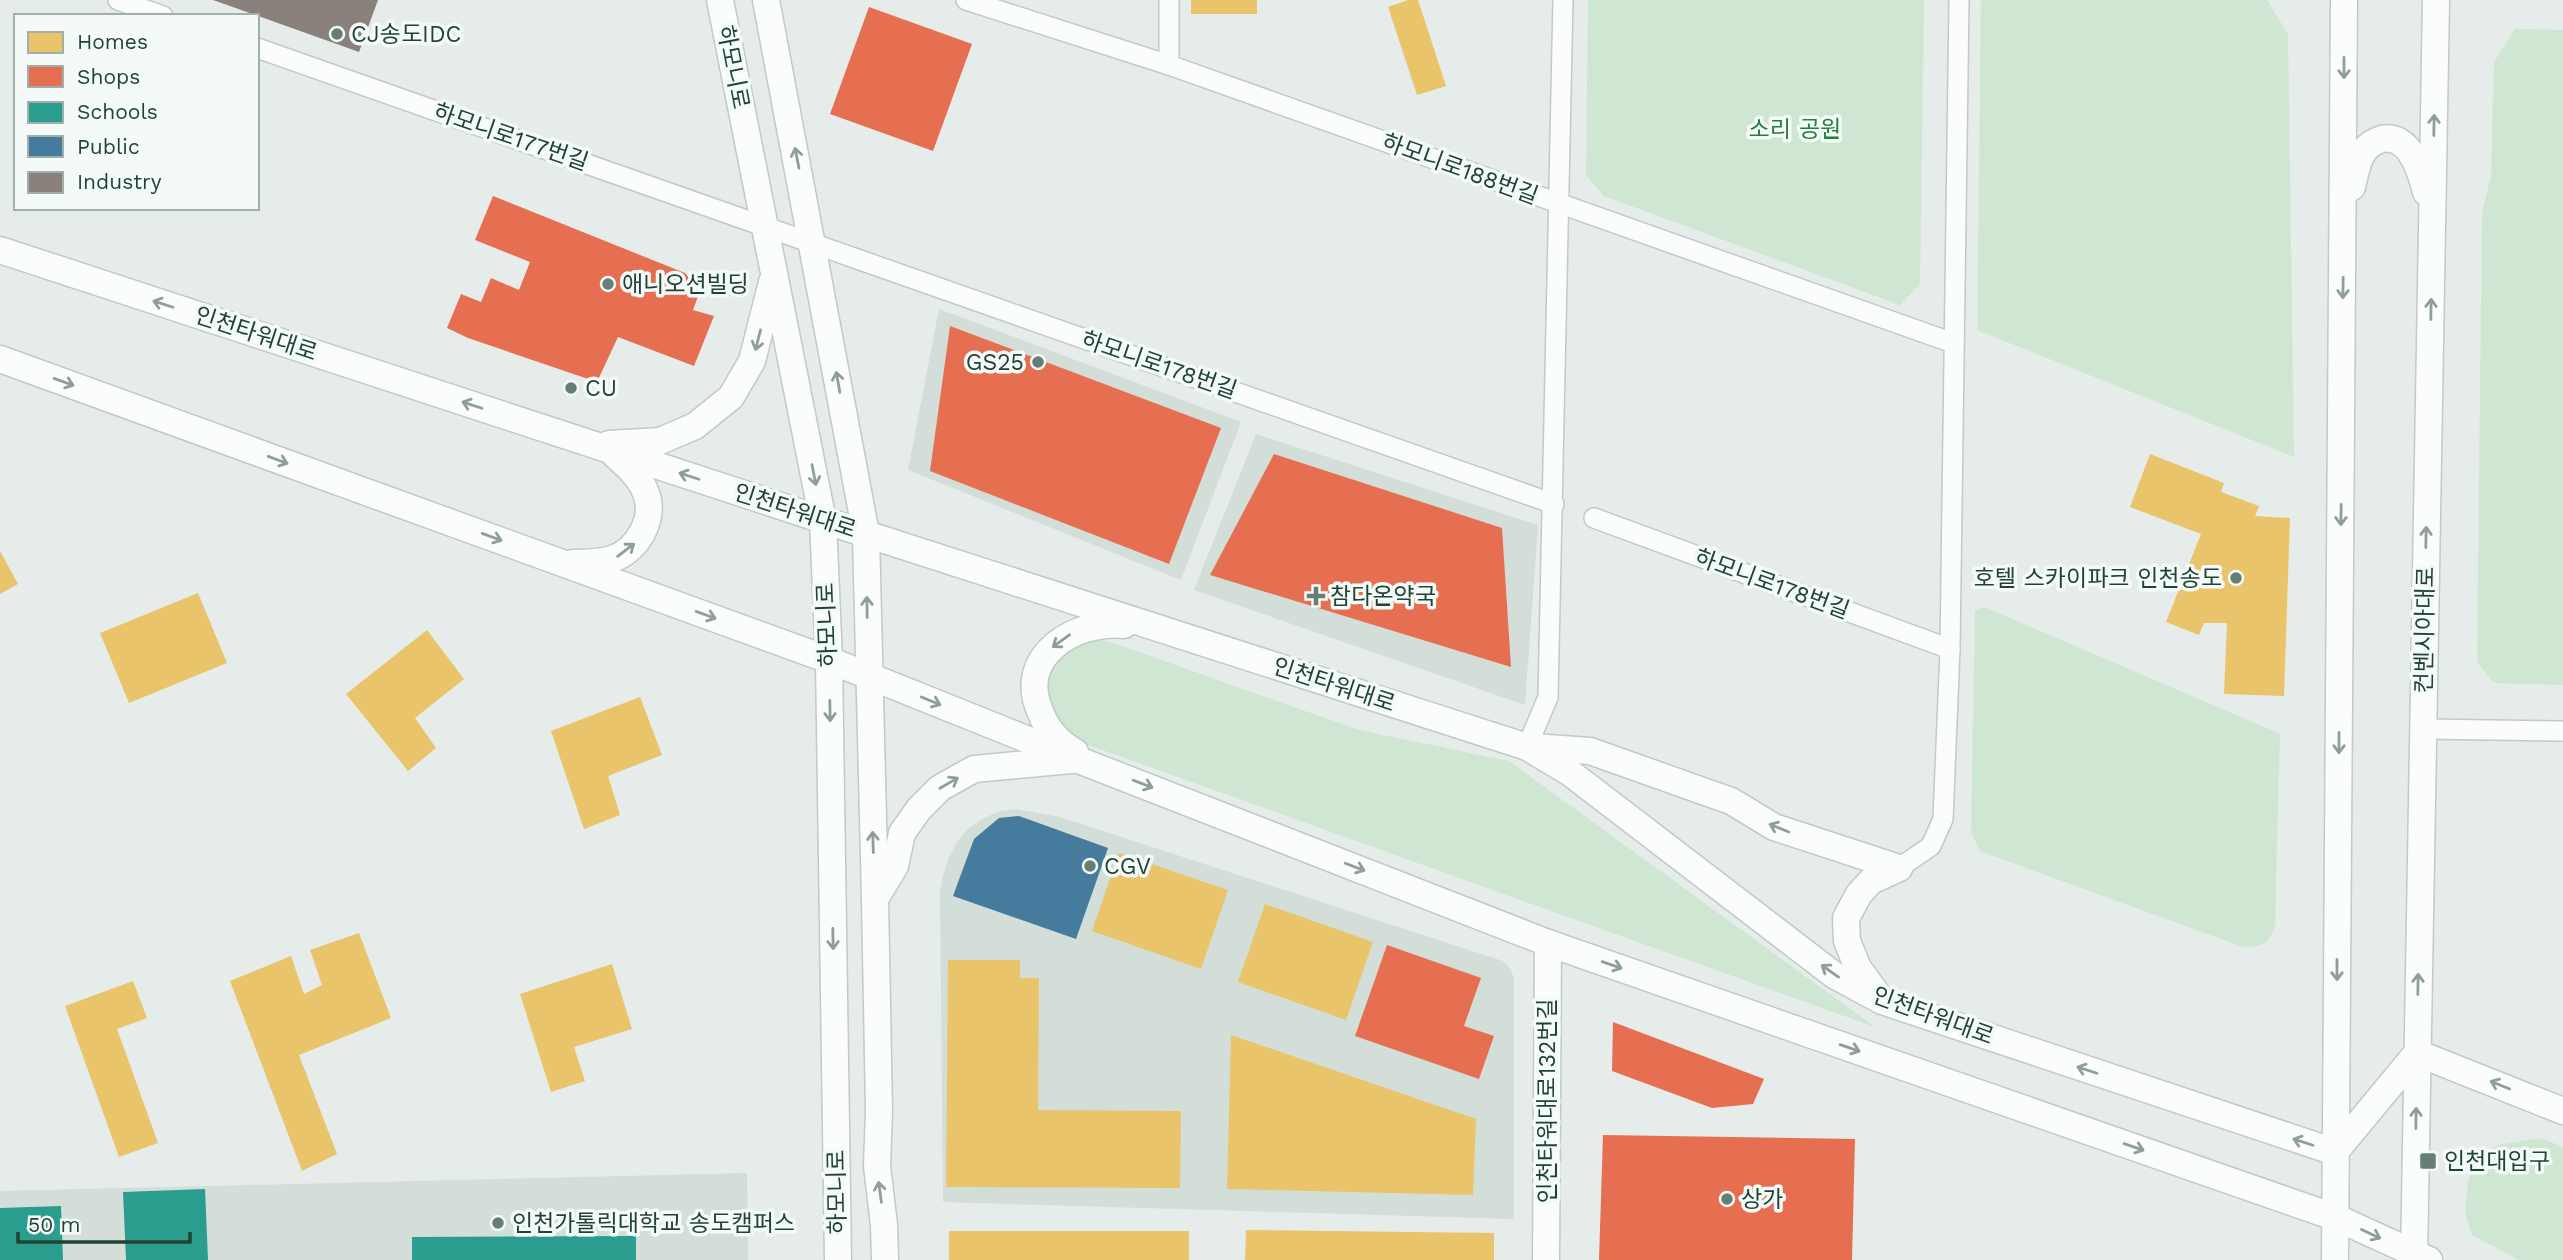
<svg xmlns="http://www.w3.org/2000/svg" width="2563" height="1260" font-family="'Work Sans','Noto Sans KR',sans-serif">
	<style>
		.built { fill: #d3ded8 }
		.green { fill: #cee6d2 }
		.homes { fill: #e9c46a }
		.shops { fill: #e76f51 }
		.schools { fill: #2a9d8f }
		.public { fill: #457b9d }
		.industry { fill: #8a817c }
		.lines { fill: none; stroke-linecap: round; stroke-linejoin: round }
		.street-casing { stroke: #c3c9c6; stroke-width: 22 }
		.secondary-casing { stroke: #c1cac6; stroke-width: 29 }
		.street { stroke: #fbfcfc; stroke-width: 19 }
		.secondary { stroke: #fbfcfc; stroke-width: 26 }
		.oneway { stroke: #8e9f98 }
		.poi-dot { fill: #667e74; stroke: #f4faf7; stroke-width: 2.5 }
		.labels { text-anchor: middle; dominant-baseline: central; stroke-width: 7; stroke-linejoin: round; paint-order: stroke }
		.poi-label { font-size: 23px; fill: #214235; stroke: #f4faf7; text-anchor: start }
		.street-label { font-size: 23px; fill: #214235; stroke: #f4faf7 }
		.park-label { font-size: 23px; fill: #267e3d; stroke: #f4faf7 }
	</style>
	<rect width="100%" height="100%" fill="#e6ece9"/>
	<!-- built -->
	<g class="built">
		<polygon points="939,309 1241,422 1181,580 908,470"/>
		<polygon points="1256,434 1538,525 1525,705 1194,590"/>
		<polygon points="1016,809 1060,817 1503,961 1511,969 1514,979 1514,1219 943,1202 940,892 943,876 948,859 957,842 969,828 984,818 1000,811"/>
		<polygon points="747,1173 748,1260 0,1260 0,1191"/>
	</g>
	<!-- green -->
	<g class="green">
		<polygon points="1588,0 1924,0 1920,284 1900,305 1604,196 1586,175"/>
		<polygon points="1981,0 2267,0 2288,34 2294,457 1977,330"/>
		<polygon points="2515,29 2563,30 2563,685 2494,683 2477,662 2482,213 2491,176 2494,62"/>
		<path d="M1984,607l296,127 -5,192c-7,19 -13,20 -32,21l-263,-96 -9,-18 4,-222z"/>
		<polygon points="1091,638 1108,641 1359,730 1509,761 1875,1027 1080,742 1063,728 1045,696 1047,672 1058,655"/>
		<polygon points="2541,1138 2563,1147 2563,1260 2519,1260 2472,1235 2465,1212 2468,1181 2479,1159 2498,1145"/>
	</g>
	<!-- homes -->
	<g class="homes">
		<rect x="1191" y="0" width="66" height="14"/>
		<polygon points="1408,0 1418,0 1446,86 1417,95 1388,7"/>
		<polygon points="2150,454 2224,483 2221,492 2259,506 2255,516 2290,518 2284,696 2224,694 2227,623 2204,623 2199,635 2166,622 2201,534 2130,507"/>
		<polygon points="0,551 18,584 0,594"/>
		<polygon points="198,593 227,663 129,703 100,633"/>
		<polygon points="427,630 464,679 415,718 436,748 408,771 346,694"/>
		<polygon points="640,697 662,755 608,776 620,815 584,829 551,731"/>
		<polygon points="1119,853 1228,890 1201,969 1092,931"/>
		<polygon points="1265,904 1373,942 1346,1020 1238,982"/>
		<polygon points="359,933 391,1018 299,1055 337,1154 302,1171 230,981 291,956 304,994 322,985 310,950"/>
		<polygon points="948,960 1020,960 1020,978 1039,978 1038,1110 1181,1111 1180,1188 946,1187"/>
		<polygon points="612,964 632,1029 574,1047 585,1081 551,1092 520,994"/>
		<polygon points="133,981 147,1018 117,1029 158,1143 119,1157 65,1006"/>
		<polygon points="1231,1035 1476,1119 1473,1195 1227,1189"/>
		<polygon points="1246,1230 1494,1233 1494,1260 1245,1260"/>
		<rect x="949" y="1231" width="240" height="29"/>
	</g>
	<!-- shops -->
	<g class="shops">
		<polygon points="869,7 972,44 933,151 830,114"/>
		<polygon points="493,196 685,273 700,291 693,310 714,316 694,366 618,337 597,382 468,338 447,328 461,294 481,302 491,278 519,290 530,262 475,240"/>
		<polygon points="950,326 1221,428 1169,564 930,471"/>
		<polygon points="1274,454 1502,528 1511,667 1210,575"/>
		<polygon points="1387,945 1481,978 1464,1026 1494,1036 1479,1079 1355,1036"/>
		<polygon points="1613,1022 1764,1079 1753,1104 1712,1108 1612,1071"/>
		<polygon points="1603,1135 1855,1139 1852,1260 1599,1260"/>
	</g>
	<!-- schools -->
	<g class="schools">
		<polygon points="205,1189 208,1260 126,1260 123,1192"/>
		<polygon points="61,1206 63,1260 0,1260 0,1208"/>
		<polygon points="636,1236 636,1260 412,1260 412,1237"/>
	</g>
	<!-- public -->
	<polygon class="public" points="1019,816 1108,848 1076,939 953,896 974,839 999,818"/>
	<!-- industry -->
	<polygon class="industry" points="213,0 378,0 359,52"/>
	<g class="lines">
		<defs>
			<g id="street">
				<polyline points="118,0 163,16"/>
				<polyline points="966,0 1169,65 1953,343"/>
				<polyline points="257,48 1554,504"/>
				<polyline points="1169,65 1169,0"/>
				<polyline points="1594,518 1950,649"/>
				<polyline points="2423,729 2563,731"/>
				<polyline points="1527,747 1548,697 1563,0"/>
				<polyline points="1899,868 1931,846 1943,819 1950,649 1959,0"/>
			</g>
			<g id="secondary">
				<polyline points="720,0 823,521 829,660 838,1260"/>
				<polyline points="766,0 866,534 875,899 879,1111 877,1166 884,1225 885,1260"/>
				<path d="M2352,187c3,-12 5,-27 12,-36 5,-7 11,-10 18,-12 28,-6 39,33 44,53"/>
				<polyline points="0,250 866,534 1527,747 1569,772 1834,975 1882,1001 2335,1152 2417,1053 2563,1111"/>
				<polyline points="0,359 829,660 1076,759 1548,943 2337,1218 2429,1260"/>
				<polyline points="609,444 660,441 695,426 731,397 752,361 772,282"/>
				<path d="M573,563c13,0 26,0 39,-4 25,-8 44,-40 34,-66 -6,-16 -19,-27 -31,-38"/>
				<polyline points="1533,747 1590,751 1731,801 1774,827 1899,868"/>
				<path d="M1075,752c-16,-9 -29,-24 -35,-41 -24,-55 35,-91 84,-86"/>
				<polyline points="875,899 895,866 902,833 919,809 940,788 974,769 1071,760"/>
				<polyline points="1877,994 1858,968 1847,941 1846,918 1859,894 1871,881 1899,868"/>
				<polyline points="1546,1260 1548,943"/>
				<polyline points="2335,1260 2344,0"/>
				<polyline points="2414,1260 2436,0"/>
			</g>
		</defs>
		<!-- street casing -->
		<use href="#street" class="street-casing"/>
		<!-- secondary casing -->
		<use href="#secondary" class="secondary-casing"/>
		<!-- street -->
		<use href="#street" class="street"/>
		<!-- secondary -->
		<use href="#secondary" class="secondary"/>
	</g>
	<!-- one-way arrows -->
	<defs><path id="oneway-shaft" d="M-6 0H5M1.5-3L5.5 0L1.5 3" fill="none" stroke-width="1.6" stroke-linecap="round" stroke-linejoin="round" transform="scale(1.75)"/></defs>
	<g class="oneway">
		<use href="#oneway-shaft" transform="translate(2344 68) rotate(90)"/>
		<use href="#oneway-shaft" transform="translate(2434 125) rotate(-89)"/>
		<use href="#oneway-shaft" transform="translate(797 158) rotate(-101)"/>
		<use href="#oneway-shaft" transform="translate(2343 288) rotate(91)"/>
		<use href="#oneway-shaft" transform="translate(163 304) rotate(-162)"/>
		<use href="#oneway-shaft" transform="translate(2431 309) rotate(-89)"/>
		<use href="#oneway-shaft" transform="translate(758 340) rotate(104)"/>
		<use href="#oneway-shaft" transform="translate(64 382) rotate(20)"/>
		<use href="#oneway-shaft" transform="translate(838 382) rotate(-100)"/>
		<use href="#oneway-shaft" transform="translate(472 405) rotate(-162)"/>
		<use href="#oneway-shaft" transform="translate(278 460) rotate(20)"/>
		<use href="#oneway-shaft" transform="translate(814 475) rotate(79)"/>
		<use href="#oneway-shaft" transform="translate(689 476) rotate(-162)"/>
		<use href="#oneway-shaft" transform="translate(2341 515) rotate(91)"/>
		<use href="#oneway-shaft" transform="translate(492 537) rotate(20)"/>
		<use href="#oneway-shaft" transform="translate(2426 537) rotate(-89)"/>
		<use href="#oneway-shaft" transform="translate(626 550) rotate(-37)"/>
		<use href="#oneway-shaft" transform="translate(867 607) rotate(-91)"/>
		<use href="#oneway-shaft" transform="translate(706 615) rotate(20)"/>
		<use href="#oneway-shaft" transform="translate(1061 641) rotate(144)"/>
		<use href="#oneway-shaft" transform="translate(931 701) rotate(22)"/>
		<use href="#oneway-shaft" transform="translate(830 711) rotate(89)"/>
		<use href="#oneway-shaft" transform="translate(2339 743) rotate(90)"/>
		<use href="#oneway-shaft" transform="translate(949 783) rotate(-30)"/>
		<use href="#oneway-shaft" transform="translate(1143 784) rotate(21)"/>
		<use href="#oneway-shaft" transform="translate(1779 828) rotate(-158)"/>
		<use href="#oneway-shaft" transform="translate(873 842) rotate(-92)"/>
		<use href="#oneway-shaft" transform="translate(1355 867) rotate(21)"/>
		<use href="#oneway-shaft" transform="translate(833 939) rotate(89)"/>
		<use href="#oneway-shaft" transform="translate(1612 965) rotate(19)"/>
		<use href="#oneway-shaft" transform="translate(2337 970) rotate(90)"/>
		<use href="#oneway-shaft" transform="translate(1830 971) rotate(-145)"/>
		<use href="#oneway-shaft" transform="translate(2418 984) rotate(-89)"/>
		<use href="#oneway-shaft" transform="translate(1850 1048) rotate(19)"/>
		<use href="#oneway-shaft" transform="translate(2087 1070) rotate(-162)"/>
		<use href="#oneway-shaft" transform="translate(2500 1085) rotate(-158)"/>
		<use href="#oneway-shaft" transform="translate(2416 1118) rotate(-89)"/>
		<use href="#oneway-shaft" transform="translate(2303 1142) rotate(-162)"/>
		<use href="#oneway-shaft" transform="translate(2134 1147) rotate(19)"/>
		<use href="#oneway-shaft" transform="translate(880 1192) rotate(-98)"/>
		<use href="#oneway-shaft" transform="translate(2371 1234) rotate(25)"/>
	</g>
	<!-- markers -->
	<g class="poi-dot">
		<circle cx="337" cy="34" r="7"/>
		<circle cx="608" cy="284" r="7"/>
		<circle cx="1038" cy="362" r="7"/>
		<circle cx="571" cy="388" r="7"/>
		<circle cx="2236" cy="578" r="7"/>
		<path d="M1312.5 585.5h7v7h7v7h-7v7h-7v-7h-7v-7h7z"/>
		<circle cx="1090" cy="866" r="7"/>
		<rect x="2419" y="1152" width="18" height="18" rx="3.5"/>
		<circle cx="1727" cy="1199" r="7"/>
		<circle cx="498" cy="1223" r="7"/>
	</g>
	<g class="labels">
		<!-- poi labels -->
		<g class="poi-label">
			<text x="351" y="34">CJ송도IDC</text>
			<text x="622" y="284">애니오션빌딩</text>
			<text x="1024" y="362" text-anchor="end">GS25</text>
			<text x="585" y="388">CU</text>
			<text x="2222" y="578" text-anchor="end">호텔 스카이파크 인천송도</text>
			<text x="1330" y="596">참다온약국</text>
			<text x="1104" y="866">CGV</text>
			<text x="2444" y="1161">인천대입구</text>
			<text x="1741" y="1199">상가</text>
			<text x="512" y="1223">인천가톨릭대학교 송도캠퍼스</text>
		</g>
		<!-- street labels -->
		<g class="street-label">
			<text transform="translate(733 67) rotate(79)">하모니로</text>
			<text transform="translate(511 137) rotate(19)">하모니로177번길</text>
			<text transform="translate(1460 169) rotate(20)">하모니로188번길</text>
			<text transform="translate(256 334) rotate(18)">인천타워대로</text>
			<text transform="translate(1159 365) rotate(19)">하모니로178번길</text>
			<text transform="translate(795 511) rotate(18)">인천타워대로</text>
			<text transform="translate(1772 584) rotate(20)">하모니로178번길</text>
			<text transform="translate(827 625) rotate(-92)">하모니로</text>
			<text transform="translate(2425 630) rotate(-89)">컨벤시아대로</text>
			<text transform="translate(1334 685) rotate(18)">인천타워대로</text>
			<text transform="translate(1933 1016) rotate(20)">인천타워대로</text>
			<text transform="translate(1547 1101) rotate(-90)">인천타워대로132번길</text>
			<text transform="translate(837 1192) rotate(-91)">하모니로</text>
		</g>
		<!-- park labels -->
		<g class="park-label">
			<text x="1795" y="129">소리 공원</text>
		</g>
	</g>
	<!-- legend -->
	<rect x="14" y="14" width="245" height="196" fill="#f4faf7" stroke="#a0b0a9" stroke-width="2"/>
	<rect x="28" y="32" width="35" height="21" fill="#e9c46a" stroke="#a0b0a9" stroke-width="2"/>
	<text x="77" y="49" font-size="21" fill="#214235">Homes</text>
	<rect x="28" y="66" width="35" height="21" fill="#e76f51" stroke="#a0b0a9" stroke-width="2"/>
	<text x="77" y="84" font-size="21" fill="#214235">Shops</text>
	<rect x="28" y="102" width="35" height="21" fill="#2a9d8f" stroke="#a0b0a9" stroke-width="2"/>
	<text x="77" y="119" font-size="21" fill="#214235">Schools</text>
	<rect x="28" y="136" width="35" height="21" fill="#457b9d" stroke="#a0b0a9" stroke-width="2"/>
	<text x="77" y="154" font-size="21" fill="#214235">Public</text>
	<rect x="28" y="172" width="35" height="21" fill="#8a817c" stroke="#a0b0a9" stroke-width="2"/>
	<text x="77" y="189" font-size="21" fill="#214235">Industry</text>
	<!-- scale -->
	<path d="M18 1232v10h172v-10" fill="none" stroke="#214235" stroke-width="3.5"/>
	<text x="28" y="1232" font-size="21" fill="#214235" stroke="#f4faf7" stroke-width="5" paint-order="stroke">50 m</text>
</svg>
